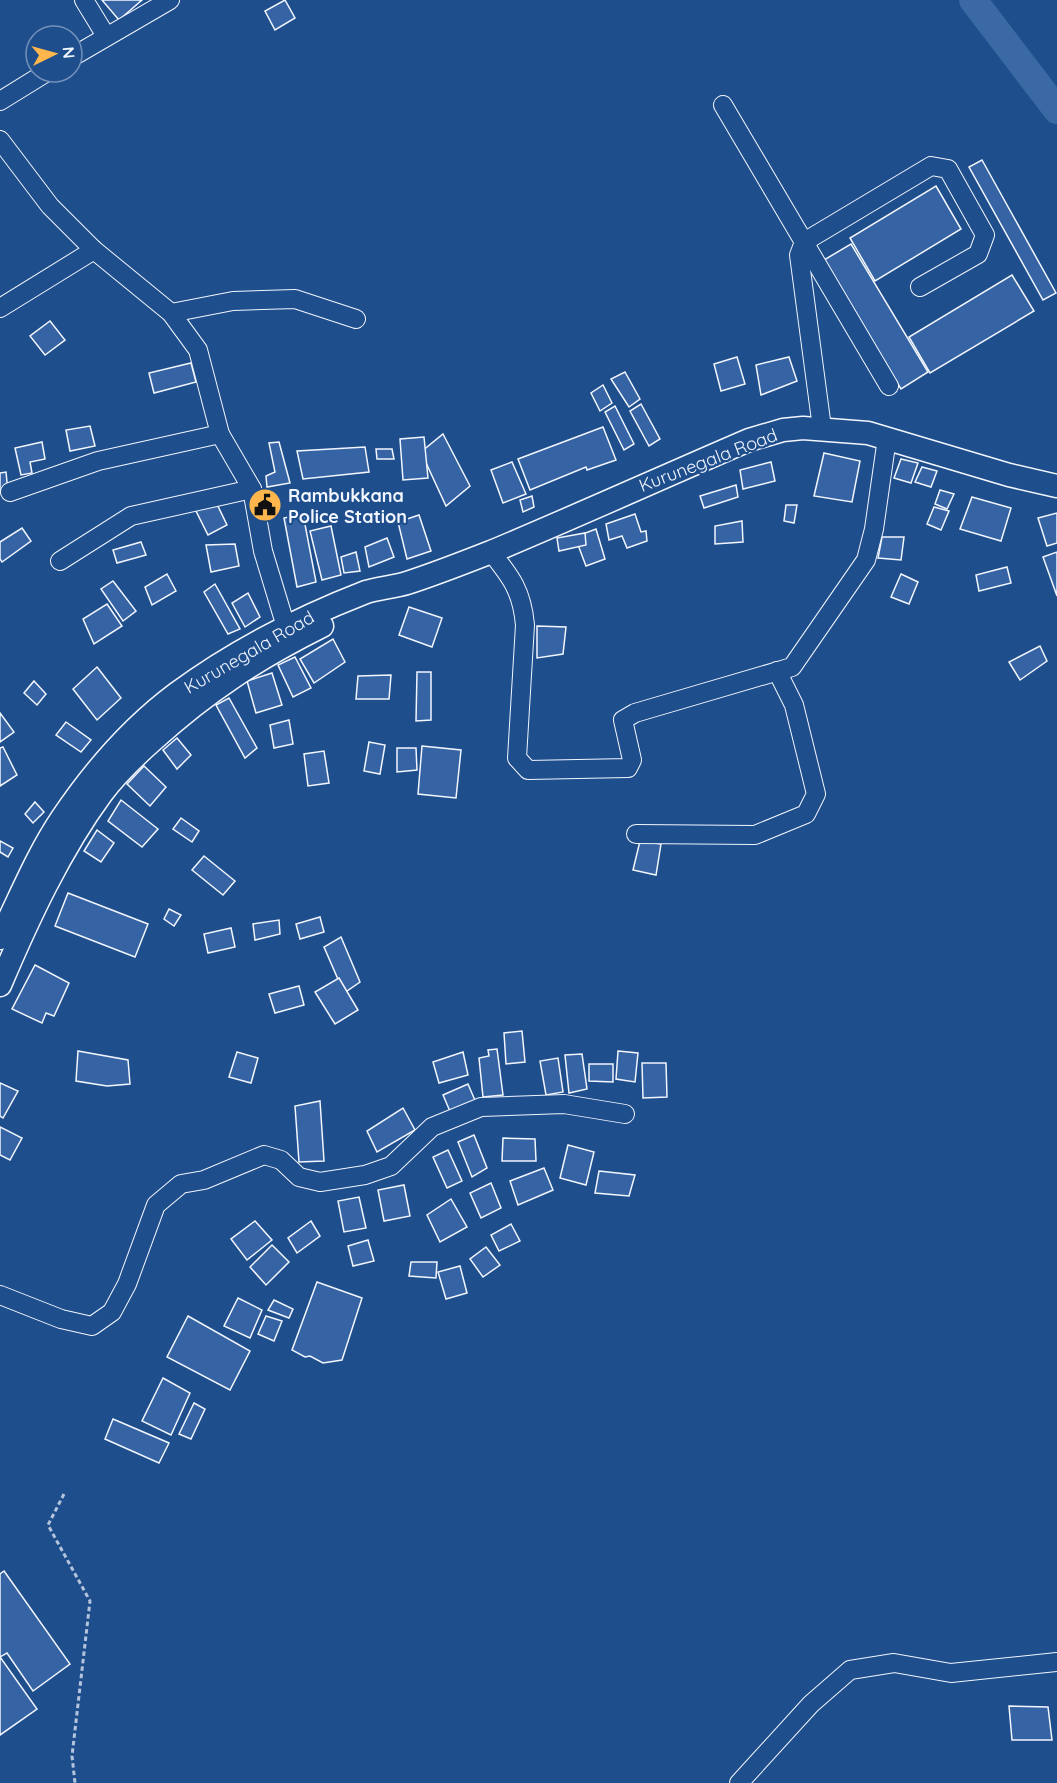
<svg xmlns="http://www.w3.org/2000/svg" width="1057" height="1783" font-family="Quicksand,sans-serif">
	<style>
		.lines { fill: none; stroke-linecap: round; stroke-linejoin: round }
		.river { stroke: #3b69a3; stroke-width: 28 }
		.building { fill: #3563a3; stroke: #f2f6ff; stroke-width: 1.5 }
		.minor-casing { stroke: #f2f6ff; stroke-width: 20 }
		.major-casing { stroke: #f2f6ff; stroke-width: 25 }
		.path { stroke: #b3c4dc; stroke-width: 3; stroke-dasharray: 4.5 3; stroke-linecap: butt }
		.minor { stroke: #1f4e8c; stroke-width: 18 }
		.major { stroke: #1f4e8c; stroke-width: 22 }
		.labels { text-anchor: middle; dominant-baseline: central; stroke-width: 4.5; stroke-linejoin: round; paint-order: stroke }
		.street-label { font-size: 18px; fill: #f2f6ff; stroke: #1f4e8c }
		.poi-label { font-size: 18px; font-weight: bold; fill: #f2f6ff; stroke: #1f4e8c; text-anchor: start }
	</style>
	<rect width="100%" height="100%" fill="#1f4e8c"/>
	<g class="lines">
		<!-- river -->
		<polyline class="river" points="973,0 1057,110"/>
	</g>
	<!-- building -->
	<g class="building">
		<polygon points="102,0 142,0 119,20"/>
		<polygon points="285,0 295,18 275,30 265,11"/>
		<polygon points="982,160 1056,293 1043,300 969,167"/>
		<polygon points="936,186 961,229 875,281 850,238"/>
		<polygon points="851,244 928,372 901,389 824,260"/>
		<polygon points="1012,275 1034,311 930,373 909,337"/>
		<polygon points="50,321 65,340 45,355 30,336"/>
		<polygon points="737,357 745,384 721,391 714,364"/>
		<polygon points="789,357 797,381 761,395 756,365"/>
		<polygon points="191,363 196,382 154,393 149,373"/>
		<polygon points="625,372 640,399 629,407 611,379"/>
		<polygon points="603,385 612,403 600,411 591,393"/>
		<polygon points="641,404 660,439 649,446 630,411"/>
		<polygon points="615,406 634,444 624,450 605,412"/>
		<polygon points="90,426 95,446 70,451 66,430"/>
		<polygon points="603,427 616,460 587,470 586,467 530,490 518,459"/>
		<polygon points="443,434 470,486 446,506 421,452"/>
		<polygon points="424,437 428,478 403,480 400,439"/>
		<polygon points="42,442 45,459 30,462 32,473 21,475 15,448"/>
		<polygon points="279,442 290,483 267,487 266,476 275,472 269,443"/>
		<polygon points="365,447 369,472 303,479 297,451"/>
		<polygon points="376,449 392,449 394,459 377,459"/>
		<polygon points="824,453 860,461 852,502 814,496"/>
		<polygon points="901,459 918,463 911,483 894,478"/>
		<polygon points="512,462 526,494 503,503 491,470"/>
		<polygon points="771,462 775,481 743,489 740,470"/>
		<polygon points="922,467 937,471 931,487 915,482"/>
		<polygon points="6,472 8,492 0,493 0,473"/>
		<polygon points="736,485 738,497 704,508 700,496"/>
		<polygon points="940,490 954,494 947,509 935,504"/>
		<polygon points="532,496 534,507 523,512 520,500"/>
		<polygon points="972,497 1011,508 1001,541 960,529"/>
		<polygon points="215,500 227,525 208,535 195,509"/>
		<polygon points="786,505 797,505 794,523 784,521"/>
		<polygon points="934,507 949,511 941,530 927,524"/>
		<polygon points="1057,513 1057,543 1047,546 1038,518"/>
		<polygon points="303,514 316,582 297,587 284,518"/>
		<polygon points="635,514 641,532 646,531 647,541 627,548 622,536 609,540 606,524"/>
		<polygon points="419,515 431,551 407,559 398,522"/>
		<polygon points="742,521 743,542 715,544 715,526"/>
		<polygon points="331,526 341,575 322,580 310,531"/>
		<polygon points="22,528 31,541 2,562 0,559 0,542"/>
		<polygon points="596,529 605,559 586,566 575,537"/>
		<polygon points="585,533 586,545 559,551 557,538"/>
		<polygon points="882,537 904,537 901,560 878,558"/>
		<polygon points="387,538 394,557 369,567 365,547"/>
		<polygon points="141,542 146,555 117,563 113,550"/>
		<polygon points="235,544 239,566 211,572 206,545"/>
		<polygon points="356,552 360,571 344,573 341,557"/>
		<polygon points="1057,552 1057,596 1043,557"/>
		<polygon points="1007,567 1011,583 979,591 976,575"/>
		<polygon points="167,574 176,591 152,605 145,587"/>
		<polygon points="901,574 918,582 909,604 891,597"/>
		<polygon points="113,581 136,611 123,621 101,589"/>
		<polygon points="215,584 240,629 228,634 204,592"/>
		<polygon points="248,593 260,617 245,627 232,603"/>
		<polygon points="107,604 122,626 94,644 83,619"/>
		<polygon points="409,607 442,618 432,647 399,635"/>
		<polygon points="537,626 566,627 563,654 537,658"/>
		<polygon points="333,639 345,662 314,683 300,659"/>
		<polygon points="1040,646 1047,661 1020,680 1009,662"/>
		<polygon points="295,657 311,688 293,697 278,665"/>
		<polygon points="97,667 121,698 97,720 73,689"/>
		<polygon points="417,672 431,672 431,720 416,721"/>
		<polygon points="272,673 282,705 256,713 247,681"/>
		<polygon points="391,675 389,699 356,699 358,676"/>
		<polygon points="34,681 46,694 37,705 24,693"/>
		<polygon points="229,698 257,748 245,758 216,705"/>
		<polygon points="0,713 14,732 0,742"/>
		<polygon points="289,720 293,744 274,748 270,725"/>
		<polygon points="66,722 91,740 81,752 56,735"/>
		<polygon points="177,738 191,755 177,769 163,750"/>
		<polygon points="369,742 385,745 380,774 364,771"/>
		<polygon points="422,746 461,750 456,798 418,794"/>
		<polygon points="3,747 17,775 0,786 0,748"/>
		<polygon points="397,748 416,748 417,770 397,772"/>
		<polygon points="324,751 329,783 308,786 304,754"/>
		<polygon points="144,766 166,787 150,806 127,784"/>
		<polygon points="121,800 158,829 142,847 108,821"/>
		<polygon points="35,802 44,812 33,823 25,814"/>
		<polygon points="181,818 199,831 192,842 173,829"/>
		<polygon points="97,830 114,843 101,862 84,851"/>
		<polygon points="0,841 13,848 8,857 0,852"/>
		<polygon points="640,841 661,844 656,875 633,870"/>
		<polygon points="204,856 235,881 223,895 192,870"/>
		<polygon points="68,893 148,924 135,957 55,926"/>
		<polygon points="169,909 181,915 174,926 164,919"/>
		<polygon points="320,917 324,932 300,939 296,924"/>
		<polygon points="279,920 280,934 255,940 253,924"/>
		<polygon points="231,928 235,947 208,953 204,934"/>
		<polygon points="341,937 360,982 344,993 324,947"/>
		<polygon points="35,965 69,983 54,1016 46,1013 42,1023 12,1009"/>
		<polygon points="339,978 358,1010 335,1024 315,992"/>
		<polygon points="299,986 304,1005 275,1013 269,994"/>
		<polygon points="522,1031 525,1062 506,1064 504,1033"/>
		<polygon points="497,1049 503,1095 483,1097 479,1058 489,1056 488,1050"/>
		<polygon points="78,1051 128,1060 130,1084 107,1086 76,1081"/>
		<polygon points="618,1051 638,1053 635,1082 616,1079"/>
		<polygon points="237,1052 258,1058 251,1083 229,1077"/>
		<polygon points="463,1052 468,1075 439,1083 433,1062"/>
		<polygon points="582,1054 587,1089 569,1093 565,1055"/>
		<polygon points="558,1058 563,1092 546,1095 540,1061"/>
		<polygon points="642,1063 666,1063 667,1097 643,1098"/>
		<polygon points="589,1064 613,1064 613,1082 589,1081"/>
		<polygon points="0,1083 18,1091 3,1118 0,1116"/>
		<polygon points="468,1084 477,1105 452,1116 443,1095"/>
		<polygon points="320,1101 324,1161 299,1162 295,1106"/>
		<polygon points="403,1108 415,1130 377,1152 367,1131"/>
		<polygon points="0,1127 22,1138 10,1160 0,1155"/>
		<polygon points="474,1135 487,1168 472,1177 458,1142"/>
		<polygon points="503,1138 535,1139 536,1161 502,1161"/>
		<polygon points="568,1145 594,1152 586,1185 560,1178"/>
		<polygon points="448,1150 462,1181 447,1188 433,1157"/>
		<polygon points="544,1168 553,1190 518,1205 510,1181"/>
		<polygon points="599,1171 635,1175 629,1196 595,1193"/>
		<polygon points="491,1183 501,1208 481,1218 470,1193"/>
		<polygon points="404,1185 410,1216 384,1221 378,1190"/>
		<polygon points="359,1197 366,1228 344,1232 338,1201"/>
		<polygon points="451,1199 467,1227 440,1242 427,1215"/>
		<polygon points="255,1221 272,1240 247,1260 231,1239"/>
		<polygon points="311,1221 320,1236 297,1253 288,1238"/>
		<polygon points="511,1224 520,1241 499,1251 491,1235"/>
		<polygon points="368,1240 374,1261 353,1266 348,1246"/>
		<polygon points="272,1245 289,1262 266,1285 250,1267"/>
		<polygon points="486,1247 500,1265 483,1277 470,1259"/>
		<polygon points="411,1262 437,1262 436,1278 409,1276"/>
		<polygon points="460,1266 467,1293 446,1299 438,1272"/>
		<polygon points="317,1282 362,1298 342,1360 323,1363 310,1356 305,1357 292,1350"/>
		<polygon points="238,1298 262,1310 250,1338 224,1326"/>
		<polygon points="274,1300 293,1309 289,1318 268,1310"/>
		<polygon points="188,1316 250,1351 230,1390 167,1357"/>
		<polygon points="266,1316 282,1321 274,1341 258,1334"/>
		<polygon points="163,1378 190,1393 171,1435 142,1421"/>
		<polygon points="194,1403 205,1409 191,1439 179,1434"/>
		<polygon points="113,1419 169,1443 159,1463 105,1439"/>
		<polygon points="4,1571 70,1664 33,1691 7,1653 0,1657 0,1574"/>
		<polygon points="0,1657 37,1709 0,1735"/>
		<polygon points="1009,1706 1048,1707 1052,1740 1012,1740"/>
	</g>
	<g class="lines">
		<defs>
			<g id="minor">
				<polyline points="84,0 106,36"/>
				<polyline points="72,57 170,0"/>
				<polyline points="0,101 47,72"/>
				<polyline points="723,105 889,386"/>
				<polyline points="0,140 50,206 94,250 171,313 198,350 220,434 252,489 263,551 286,627 292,638"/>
				<polyline points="0,308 94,250"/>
				<polyline points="171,313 233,301 295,299 356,319"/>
				<polyline points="822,428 799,255 804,242 931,166 948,169 985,235 978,254 920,287"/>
				<polyline points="10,492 98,461 220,434"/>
				<path d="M491,552c20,25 31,39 34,73l-8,133 11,12 100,-2 4,-8 -9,-40 12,-7 157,-46 74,-107 8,-31 13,-91"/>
				<polyline points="60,561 131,516 252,489"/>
				<polyline points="636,834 755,835 806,814 816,794 794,705 777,671"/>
				<polyline points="0,1295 61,1319 92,1326 112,1312 127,1284 156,1205 181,1184 204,1180 264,1155 281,1160 299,1177 320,1182 365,1175 391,1166 432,1127 481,1107 564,1104 625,1114"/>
				<polyline points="739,1783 811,1704 850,1670 894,1663 951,1673 1057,1662"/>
			</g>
			<g id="major">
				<path d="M0,938c20,-40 37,-83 62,-120 31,-46 70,-91 114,-124 58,-43 123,-76 190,-102 13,-4 28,-5 41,-9 28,-9 56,-20 84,-31 86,-36 172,-75 258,-112l34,-10 20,-2 65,5 141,42 48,11"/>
				<path d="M0,985c28,-66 60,-135 102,-192 15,-20 33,-37 51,-53 54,-49 103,-81 169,-114"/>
			</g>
		</defs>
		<!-- minor casing -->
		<use href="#minor" class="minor-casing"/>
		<!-- major casing -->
		<use href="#major" class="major-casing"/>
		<!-- path -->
		<polyline class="path" points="64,1494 48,1525 90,1601 72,1756 75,1783"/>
		<!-- minor -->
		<use href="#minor" class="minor"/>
		<!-- major -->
		<use href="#major" class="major"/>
	</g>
	<!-- icons -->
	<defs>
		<symbol id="civic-disc" viewBox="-11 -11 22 22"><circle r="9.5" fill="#ffb74d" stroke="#1f4e8c"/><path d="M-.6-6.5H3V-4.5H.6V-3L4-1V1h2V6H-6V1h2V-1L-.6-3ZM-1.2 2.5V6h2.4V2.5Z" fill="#111"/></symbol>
	</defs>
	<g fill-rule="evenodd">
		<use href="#civic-disc" x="246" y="486" width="38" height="38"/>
	</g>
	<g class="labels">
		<!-- street labels -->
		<g class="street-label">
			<text transform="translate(708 460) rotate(-21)">Kurunegala Road</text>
			<text transform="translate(249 652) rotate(-30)">Kurunegala Road</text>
		</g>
		<!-- poi labels -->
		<g class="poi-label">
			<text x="288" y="495">Rambukkana<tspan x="288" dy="21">Police Station</tspan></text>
		</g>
	</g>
	<!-- north arrow -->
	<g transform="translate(54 54) rotate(85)"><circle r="28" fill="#1f4e8c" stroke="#7391ba" stroke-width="1.5"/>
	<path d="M0-4.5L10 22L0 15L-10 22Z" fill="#ffb74d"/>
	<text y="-9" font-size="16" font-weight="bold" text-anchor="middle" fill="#f2f6ff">N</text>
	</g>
</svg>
